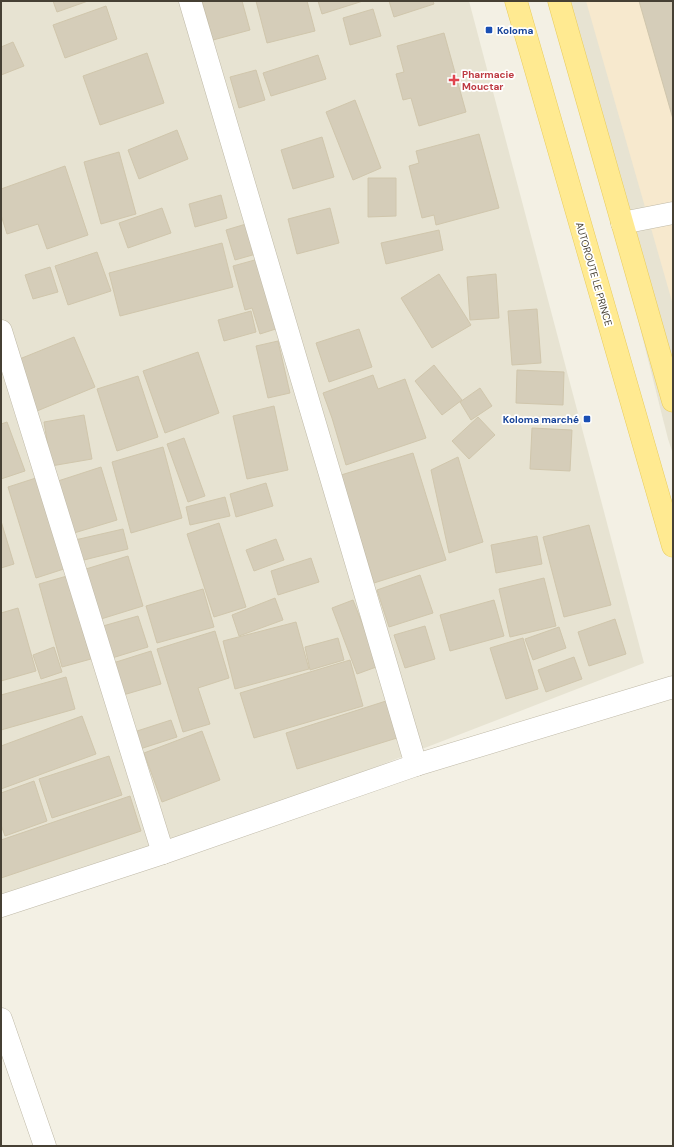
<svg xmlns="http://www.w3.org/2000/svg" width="674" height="1147" font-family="'DM Sans',sans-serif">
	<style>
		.residential { fill: #e7e3d2 }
		.commercial { fill: #f7e9ce }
		.building { fill: #d5cdb9; stroke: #d0c6ac }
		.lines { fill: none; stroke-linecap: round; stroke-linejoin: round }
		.street-casing { stroke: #bfb9a7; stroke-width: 23 }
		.primary-casing { stroke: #e9cc5c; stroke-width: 23 }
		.street { stroke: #fff; stroke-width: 22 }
		.primary { stroke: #ffea91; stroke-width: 22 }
		.transit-dot { fill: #1a4fb4; stroke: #fff; stroke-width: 1.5 }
		.health-dot { fill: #e0444e; stroke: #fff; stroke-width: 1.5 }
		.labels { text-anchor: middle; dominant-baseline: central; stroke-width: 3.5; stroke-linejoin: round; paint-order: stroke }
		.transit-label { font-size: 10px; font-weight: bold; fill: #164399; stroke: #fff; text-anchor: start }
		.health-label { font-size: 10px; font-weight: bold; fill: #be3a42; stroke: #fff; text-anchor: start }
		.street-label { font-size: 10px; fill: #464034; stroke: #fff }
	</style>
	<rect width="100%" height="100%" fill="#f3f0e4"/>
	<!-- residential -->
	<g class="residential">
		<polygon points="1,1 469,1 644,663 1,912"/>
		<polygon points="558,1 673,1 673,454 668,439"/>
	</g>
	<!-- commercial -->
	<polygon class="commercial" points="586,1 673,1 673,305"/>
	<!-- building -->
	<g class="building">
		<polygon points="53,1 88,1 57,12"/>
		<polygon points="202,1 242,1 250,30 213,40"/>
		<polygon points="256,1 307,1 315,31 267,43"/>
		<polygon points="318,1 363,1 322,14"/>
		<polygon points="389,1 433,1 434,4 394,17"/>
		<polygon points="639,1 673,1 673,119"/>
		<polygon points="106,6 117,39 65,58 53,25"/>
		<polygon points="373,9 381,36 350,45 343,18"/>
		<polygon points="444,33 466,112 419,126 411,98 403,100 396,74 404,72 397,46"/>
		<polygon points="13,42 24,66 1,75 1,47"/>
		<polygon points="147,53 164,103 100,125 83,76"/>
		<polygon points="318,55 326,79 271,96 263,73"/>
		<polygon points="256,70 265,100 239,108 230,77"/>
		<polygon points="355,100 381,168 353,180 326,112"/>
		<polygon points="177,130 188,159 139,179 128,150"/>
		<polygon points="479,134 499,208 436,225 434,215 422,218 409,166 419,163 416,151"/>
		<polygon points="322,137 334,177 293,189 281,150"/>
		<polygon points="119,152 136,214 101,224 84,162"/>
		<polygon points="65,166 88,235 47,249 38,224 7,234 1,215 1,189"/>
		<polygon points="368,178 396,178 396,216 368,217"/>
		<polygon points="221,195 227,218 195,227 189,204"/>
		<polygon points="162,208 171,233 128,248 119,223"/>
		<polygon points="330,208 339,243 297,254 288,219"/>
		<polygon points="246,224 256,254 235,260 226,230"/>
		<polygon points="439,230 443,250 386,264 381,243"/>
		<polygon points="222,243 233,287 120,316 109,273"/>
		<polygon points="97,252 111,291 68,305 55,266"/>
		<polygon points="262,258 282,327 260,334 252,308 245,310 233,266"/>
		<polygon points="50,267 58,292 33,299 25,275"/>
		<polygon points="439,274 471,325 432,348 401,298"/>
		<polygon points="496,274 499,318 470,320 467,277"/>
		<polygon points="537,309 541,363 512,365 508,311"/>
		<polygon points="251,311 256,332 224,341 218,320"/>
		<polygon points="359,329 372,367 329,382 316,343"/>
		<polygon points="74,337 95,387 37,411 17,360"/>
		<polygon points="278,341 290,393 268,398 256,346"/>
		<polygon points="198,352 219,413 165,433 143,371"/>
		<polygon points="434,365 462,400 442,415 415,381"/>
		<polygon points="517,370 564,372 563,405 516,403"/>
		<polygon points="373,375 378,389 405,379 426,438 346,465 332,418 323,393"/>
		<polygon points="138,376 158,437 117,451 97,389"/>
		<polygon points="480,388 492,406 471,420 460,402"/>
		<polygon points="274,406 288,470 247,479 233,416"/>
		<polygon points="84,415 92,459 51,466 44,422"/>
		<polygon points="478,417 495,435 469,459 452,441"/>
		<polygon points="7,422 25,471 1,479 1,424"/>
		<polygon points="532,428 572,430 570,471 530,469"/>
		<polygon points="184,438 205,496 188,502 167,444"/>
		<polygon points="163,447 182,518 131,533 112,462"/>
		<polygon points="413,453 446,560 374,583 341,475"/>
		<polygon points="458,457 483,542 449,553 431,470"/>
		<polygon points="101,467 117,520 74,533 58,481"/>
		<polygon points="39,477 67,568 36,578 8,487"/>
		<polygon points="266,483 273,506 236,517 230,494"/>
		<polygon points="225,497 230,516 190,525 186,507"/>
		<polygon points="1,521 14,564 1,568"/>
		<polygon points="219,523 246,607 214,617 187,534"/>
		<polygon points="589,525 611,605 564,617 543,537"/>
		<polygon points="123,529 128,549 80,561 75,540"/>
		<polygon points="537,536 542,564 496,573 491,545"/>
		<polygon points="276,539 284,560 254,571 246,550"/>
		<polygon points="128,556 143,606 101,619 86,569"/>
		<polygon points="311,558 319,582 278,595 271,571"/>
		<polygon points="420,575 433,613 389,627 377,590"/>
		<polygon points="67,576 91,659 62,667 39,584"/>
		<polygon points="544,578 556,626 510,637 499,589"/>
		<polygon points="203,589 214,627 157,643 146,606"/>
		<polygon points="275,598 283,620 239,636 232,615"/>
		<polygon points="353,600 379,666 357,674 332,608"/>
		<polygon points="494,600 504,636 450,651 440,615"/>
		<polygon points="18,608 36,671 1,681 1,613"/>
		<polygon points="138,616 148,647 112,658 103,626"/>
		<polygon points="615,619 626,654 589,666 578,632"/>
		<polygon points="296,622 309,669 235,689 223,641"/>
		<polygon points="425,626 435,659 405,668 394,635"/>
		<polygon points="559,627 566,648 533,660 525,639"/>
		<polygon points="215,631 229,678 198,688 210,724 183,732 157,649"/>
		<polygon points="338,638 344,660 310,670 305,647"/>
		<polygon points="523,638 538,689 506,699 490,648"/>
		<polygon points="54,647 62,672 41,679 33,655"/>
		<polygon points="151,651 161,684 123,695 113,663"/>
		<polygon points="574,657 582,679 546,692 538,670"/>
		<polygon points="350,660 363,706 254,738 240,693"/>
		<polygon points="66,677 75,709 1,730 1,695"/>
		<polygon points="386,701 397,738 297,769 286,733"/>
		<polygon points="82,716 96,754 1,789 1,746"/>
		<polygon points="171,720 177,737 140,749 134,732"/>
		<polygon points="202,731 220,780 162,802 144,753"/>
		<polygon points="109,756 122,795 52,818 39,779"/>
		<polygon points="34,781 47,821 5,836 1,825 1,793"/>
		<polygon points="130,796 141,831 1,878 1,840"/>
	</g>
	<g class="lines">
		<defs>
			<g id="street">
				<polyline points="190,1 416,765"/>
				<polyline points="622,223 673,213"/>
				<polyline points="1,331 163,853"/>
				<polyline points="1,906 163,853 416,765 673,687"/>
				<polyline points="1,1019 45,1146"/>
			</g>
			<g id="primary">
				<polyline points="516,1 673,546"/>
				<polyline points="559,1 673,401"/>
			</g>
		</defs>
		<!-- street casing -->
		<use href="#street" class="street-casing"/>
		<!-- primary casing -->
		<use href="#primary" class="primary-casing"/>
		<!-- street -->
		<use href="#street" class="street"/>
		<!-- primary -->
		<use href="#primary" class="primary"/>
	</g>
	<!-- markers -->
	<g class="transit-dot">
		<rect x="485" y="26" width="8" height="8" rx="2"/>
		<rect x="583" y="415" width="8" height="8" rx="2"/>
	</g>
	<path class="health-dot" d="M452 74h4v4h4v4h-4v4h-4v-4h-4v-4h4z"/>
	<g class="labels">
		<!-- transit labels -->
		<g class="transit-label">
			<text x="497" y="30">Koloma</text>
			<text x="579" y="419" text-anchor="end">Koloma marché</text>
		</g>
		<!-- health labels -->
		<g class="health-label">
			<text x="462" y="74">Pharmacie<tspan x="462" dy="12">Mouctar</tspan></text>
		</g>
		<!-- street labels -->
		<g class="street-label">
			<text transform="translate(594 274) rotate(74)">AUTOROUTE LE PRINCE</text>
		</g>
	</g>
	<!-- border -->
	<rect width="674" height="1147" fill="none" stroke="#464034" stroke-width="4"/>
</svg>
